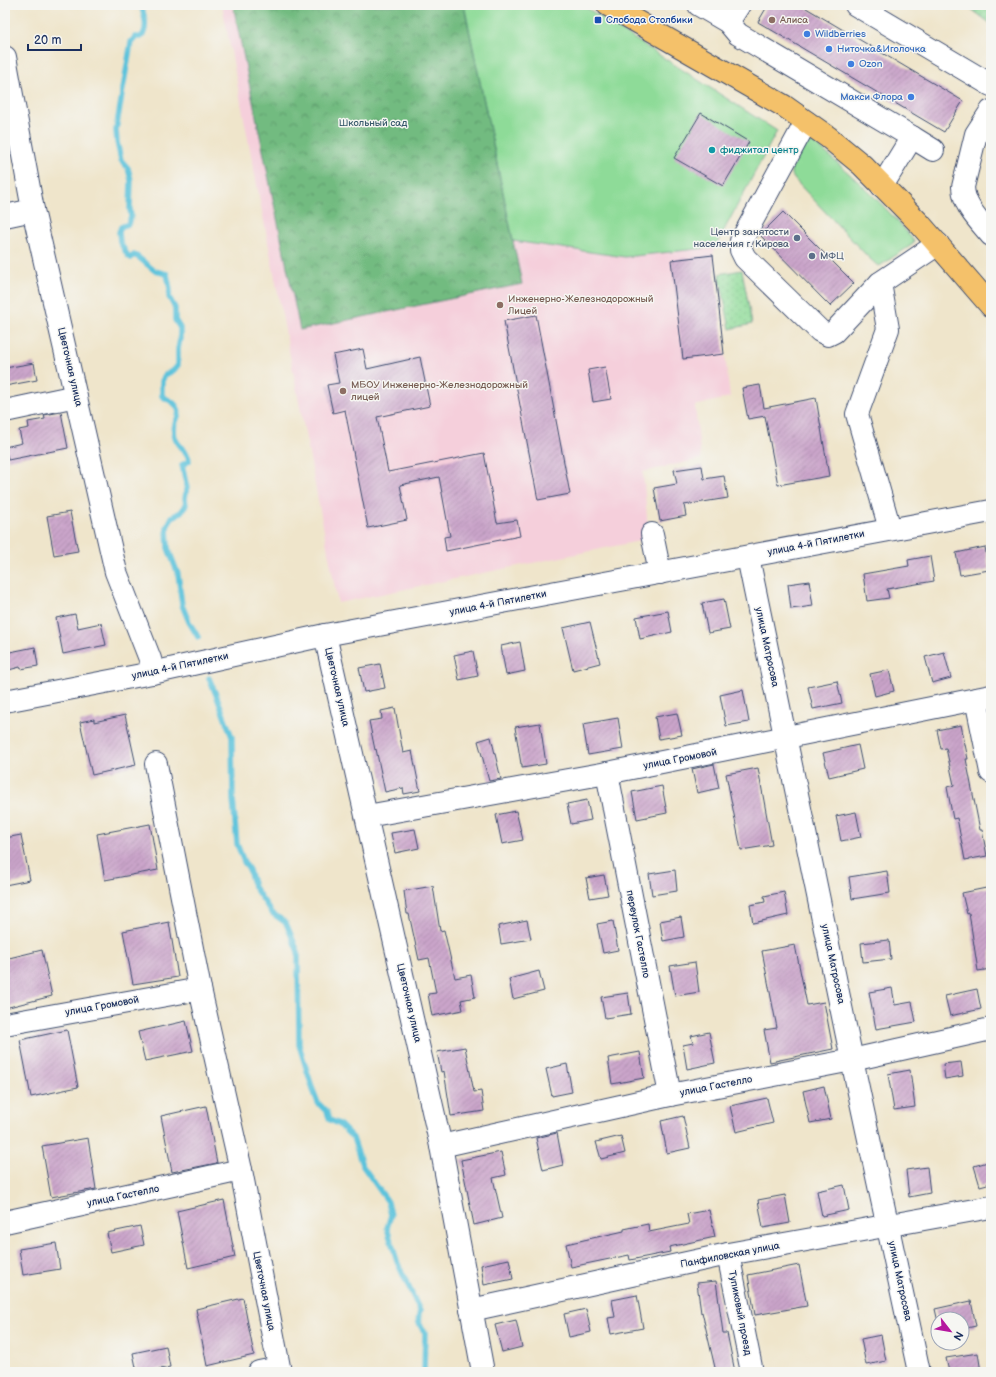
<svg xmlns="http://www.w3.org/2000/svg" width="996" height="1377" font-family="'Balsamiq Sans',sans-serif">
	<style>
		.built { fill: #f5cfdb }
		.grass { fill: #8edb98; stroke: #54857b }
		.forest { fill: url(#forest-crowns); stroke: #46756f }
		.park { fill: url(#park-dots); stroke: #54857b }
		.lines { fill: none; stroke-linecap: round; stroke-linejoin: round }
		.stream { stroke: #5dc3db; stroke-width: 5.5 }
		.building { fill: url(#building-hatch) }
		.minor-casing { stroke: #3b4a6e; stroke-width: 24 }
		.major-casing { stroke: #3b4a6e; stroke-width: 24 }
		.minor { stroke: #fff; stroke-width: 22 }
		.major { stroke: #f4c16a; stroke-width: 22 }
		.transit-dot { fill: #1a4fb4; stroke: #f6f6f2; stroke-width: 1.5 }
		.education-dot { fill: #8d6e63; stroke: #f6f6f2; stroke-width: 1.5 }
		.shop-dot { fill: #3f7fe0; stroke: #f6f6f2; stroke-width: 1.5 }
		.culture-dot { fill: #0f9aa8; stroke: #f6f6f2; stroke-width: 1.5 }
		.service-dot { fill: #5c6f8a; stroke: #f6f6f2; stroke-width: 1.5 }
		.labels { text-anchor: middle; dominant-baseline: central; stroke-width: 3; stroke-linejoin: round; paint-order: stroke }
		.transit-label { font-size: 10px; fill: #164399; stroke: #f6f6f2; text-anchor: start }
		.education-label { font-size: 10px; fill: #785e54; stroke: #f6f6f2; text-anchor: start }
		.shop-label { font-size: 10px; fill: #366cbe; stroke: #f6f6f2; text-anchor: start }
		.park-label { font-size: 10px; fill: #385a6c; stroke: #f6f6f2 }
		.culture-label { font-size: 10px; fill: #0d838f; stroke: #f6f6f2; text-anchor: start }
		.service-label { font-size: 10px; fill: #4e5e75; stroke: #f6f6f2; text-anchor: end }
		.street-label { font-size: 10px; fill: #1b2f5e; stroke: #f6f6f2 }
	</style>
	<defs>
		<pattern id="forest-crowns" width="20" height="18" patternUnits="userSpaceOnUse"><rect width="20" height="18" fill="#72bb80"/><path d="M2 6a3 3 0 1 1 6 0M12 15a3 3 0 1 1 6 0" fill="none" stroke="#5d986c"/></pattern>
		<pattern id="park-dots" width="8" height="8" patternUnits="userSpaceOnUse"><rect width="8" height="8" fill="#8edb98"/><path d="M2 2h.1M6 6h.1" fill="none" stroke="#7abc85" stroke-width="1.8" stroke-linecap="round"/></pattern>
		<pattern id="building-hatch" width="6" height="6" patternUnits="userSpaceOnUse"><rect width="6" height="6" fill="#cba5ca"/><path d="M-1 1l2-2M0 6l6-6M5 7l2-2" fill="none" stroke="#a487a7"/></pattern>
	</defs>
	<rect width="100%" height="100%" fill="#f6f6f2"/>
	<filter id="ink" filterUnits="userSpaceOnUse"><feTurbulence type="fractalNoise" baseFrequency=".025" numOctaves="2"/><feDisplacementMap in="SourceGraphic" scale="8" xChannelSelector="R" yChannelSelector="G"/><feConvolveMatrix kernelMatrix="1 2 1 2 8 2 1 2 1" color-interpolation-filters="sRGB"/></filter>
	<filter id="wash" filterUnits="userSpaceOnUse"><feTurbulence type="fractalNoise" baseFrequency=".012" numOctaves="4" result="noise"/><feDisplacementMap in="SourceGraphic" scale="16" xChannelSelector="R" yChannelSelector="G"/><feGaussianBlur stdDeviation="0.9" result="paint"/><feColorMatrix in="noise" values="0 0 0 0 0 0 0 0 0 0 0 0 0 0 0 0 0 1.4 0 .05"/><feComposite in="paint" operator="in"/></filter>
	<g filter="url(#wash)">
		<rect width="100%" height="100%" fill="#efe5cb"/>
		<!-- built -->
		<polygon class="built" points="222,5 464,5 513,241 625,257 715,247 713,255 730,397 695,406 701,459 643,472 649,539 338,603"/>
		<!-- grass -->
		<g class="grass">
			<polygon points="464,5 582,5 777,131 715,247 625,257 513,241"/>
			<path d="M811,142l6,3c34,30 69,60 97,96l-1,3 -32,21 -3,1 -9,-8 -74,-78 -4,-6v-5l15,-26z"/>
		</g>
		<!-- forest -->
		<polygon class="forest" points="233,5 464,5 522,284 300,330"/>
		<!-- park -->
		<g class="park">
			<polygon points="966,5 991,5 991,24"/>
			<polygon points="742,270 752,324 730,329 719,274"/>
		</g>
		<g class="lines">
			<!-- stream -->
			<g class="stream">
				<path d="M141,5c3,10 8,24 0,32h-6l-4,5 -15,88 1,12 4,18 7,8 3,12 -1,29 1,8 -3,7 -7,3 -2,5 1,10 8,14 3,2 3,-3 4,2 17,14 12,3 3,15 -1,8 6,11v12l5,8v11l-2,10v16l-4,5 -9,5 -3,6v15c5,4 12,5 15,11 4,6 0,11 -2,17 -1,3 -1,10 0,13 2,9 14,14 14,24l-7,4 5,23 -2,10 1,7 -5,7 -9,5 -5,10 1,21 10,26 4,31 7,17 9,15"/>
				<path d="M209,678l8,19 15,40 1,62 4,45 7,18 5,8 5,17 18,26 14,10 12,29 1,93 14,45 5,13 9,9 3,8 9,4 14,14 9,27 26,37 3,13 -4,13 11,36 22,47c-3,9 -2,14 5,21l-1,37 1,3"/>
			</g>
		</g>
		<g id="blocks">
			<!-- building -->
			<g class="building">
				<polygon points="768,5 801,5 963,101 944,132 758,22"/>
				<polygon points="701,113 749,142 723,186 674,158"/>
				<polygon points="783,212 854,283 830,306 760,235"/>
				<polygon points="713,255 724,354 683,359 671,260"/>
				<polygon points="536,315 570,494 538,500 504,321"/>
				<polygon points="363,349 367,369 420,357 430,406 377,417 388,472 484,453 497,523 517,520 520,536 446,551 444,537 450,536 439,477 400,485 407,520 368,528 345,410 333,413 327,385 339,383 333,355"/>
				<polygon points="34,363 37,380 5,386 5,368"/>
				<polygon points="605,367 611,399 593,402 588,370"/>
				<polygon points="760,385 764,408 816,398 829,476 778,485 765,416 748,419 742,388"/>
				<polygon points="61,412 68,448 8,460 5,447 22,443 19,430 29,428 28,422 45,419 44,415"/>
				<polygon points="702,466 704,479 724,476 728,498 684,505 686,516 660,521 654,488 677,484 674,470"/>
				<polygon points="70,512 78,551 54,555 47,516"/>
				<polygon points="985,547 989,570 960,575 956,553"/>
				<polygon points="930,556 934,581 887,589 889,598 867,601 863,574 909,566 908,560"/>
				<polygon points="809,581 813,606 791,609 788,584"/>
				<polygon points="724,599 730,629 708,633 702,603"/>
				<polygon points="668,611 672,632 640,639 636,617"/>
				<polygon points="75,614 78,628 101,623 106,645 63,654 56,618"/>
				<polygon points="590,622 600,663 573,670 563,628"/>
				<polygon points="520,642 525,671 506,675 501,646"/>
				<polygon points="35,647 38,666 21,669 20,667 5,671 5,653"/>
				<polygon points="473,651 478,676 459,680 454,655"/>
				<polygon points="944,652 951,678 932,683 925,657"/>
				<polygon points="380,664 385,688 364,692 359,668"/>
				<polygon points="889,670 894,691 875,696 870,674"/>
				<polygon points="837,681 842,703 813,709 808,687"/>
				<polygon points="743,690 749,722 726,726 720,695"/>
				<polygon points="395,708 403,753 412,751 420,791 404,794 403,788 385,792 376,749 375,750 369,721 382,719 381,711"/>
				<polygon points="677,713 682,735 659,739 655,717"/>
				<polygon points="125,715 136,765 92,775 80,722 94,719 94,722"/>
				<polygon points="618,718 623,749 588,755 583,724"/>
				<polygon points="540,723 546,764 522,768 522,764 521,764 515,727"/>
				<polygon points="961,725 968,759 966,759 980,830 982,830 987,856 965,860 957,818 953,819 947,787 954,785 946,748 941,749 937,730"/>
				<polygon points="491,737 501,779 489,781 478,741"/>
				<polygon points="858,745 863,769 829,777 823,753"/>
				<polygon points="714,764 719,788 697,793 692,769"/>
				<polygon points="758,768 772,845 741,850 726,774"/>
				<polygon points="662,786 667,813 637,819 632,792"/>
				<polygon points="587,800 591,820 571,824 567,804"/>
				<polygon points="516,811 523,840 502,844 496,815"/>
				<polygon points="856,812 861,837 841,841 836,816"/>
				<polygon points="150,824 158,870 105,880 97,834"/>
				<polygon points="415,829 419,848 395,853 391,833"/>
				<polygon points="21,835 30,880 5,885 5,838"/>
				<polygon points="675,870 677,891 652,895 649,874"/>
				<polygon points="887,871 890,893 852,899 849,877"/>
				<polygon points="604,875 608,895 590,898 586,878"/>
				<polygon points="433,886 440,931 444,930 455,978 471,975 475,997 461,1000 463,1010 432,1016 428,994 436,993 429,958 419,960 409,914 407,914 404,891"/>
				<polygon points="991,887 991,969 978,971 969,913 967,914 962,893"/>
				<polygon points="784,892 788,915 753,923 750,905 765,902 764,896"/>
				<polygon points="681,917 684,937 663,941 660,921"/>
				<polygon points="527,920 531,939 501,944 498,926"/>
				<polygon points="613,921 618,950 603,953 597,924"/>
				<polygon points="169,922 178,977 133,984 123,931"/>
				<polygon points="889,940 891,959 863,962 861,943"/>
				<polygon points="795,945 807,1005 824,1002 833,1049 770,1062 764,1030 777,1028 762,951"/>
				<polygon points="42,950 52,996 5,1008 5,959"/>
				<polygon points="695,962 699,992 675,996 670,966"/>
				<polygon points="539,971 544,991 513,999 509,979"/>
				<polygon points="892,988 895,1005 912,1002 916,1022 876,1029 869,992"/>
				<polygon points="977,989 981,1009 950,1016 945,996"/>
				<polygon points="628,993 631,1014 605,1018 601,997"/>
				<polygon points="186,1021 193,1051 145,1061 138,1032"/>
				<polygon points="67,1030 78,1087 31,1097 20,1040"/>
				<polygon points="709,1032 715,1063 687,1069 683,1045 693,1043 691,1036"/>
				<polygon points="465,1047 474,1092 481,1091 484,1111 451,1116 444,1071 441,1072 437,1052"/>
				<polygon points="640,1052 644,1078 612,1084 608,1058"/>
				<polygon points="961,1062 963,1076 945,1079 943,1064"/>
				<polygon points="567,1064 572,1092 552,1096 546,1069"/>
				<polygon points="910,1070 915,1107 894,1110 888,1074"/>
				<polygon points="824,1086 831,1119 810,1123 803,1091"/>
				<polygon points="767,1098 773,1123 736,1132 730,1106"/>
				<polygon points="206,1106 217,1163 172,1172 161,1116"/>
				<polygon points="683,1116 690,1148 667,1153 661,1121"/>
				<polygon points="557,1133 563,1165 543,1170 536,1138"/>
				<polygon points="621,1136 625,1153 601,1159 596,1142"/>
				<polygon points="88,1138 96,1189 51,1197 42,1146"/>
				<polygon points="501,1152 506,1175 493,1178 502,1218 474,1225 461,1160"/>
				<polygon points="991,1161 991,1183 980,1186 974,1166"/>
				<polygon points="927,1167 930,1193 909,1197 906,1170"/>
				<polygon points="844,1185 849,1210 822,1216 817,1191"/>
				<polygon points="785,1195 790,1223 763,1228 758,1200"/>
				<polygon points="224,1200 235,1257 188,1268 177,1211"/>
				<polygon points="709,1210 715,1237 669,1247 670,1252 630,1260 629,1255 571,1267 566,1244 624,1231 624,1229 648,1224 649,1232 689,1224 687,1214"/>
				<polygon points="140,1226 144,1245 111,1252 107,1233"/>
				<polygon points="56,1243 60,1269 23,1275 19,1249"/>
				<polygon points="509,1259 513,1279 484,1285 481,1265"/>
				<polygon points="799,1265 807,1306 755,1315 748,1275"/>
				<polygon points="716,1281 723,1333 727,1333 735,1372 716,1372 702,1312 701,1313 697,1283"/>
				<polygon points="637,1295 643,1328 611,1334 608,1318 615,1317 612,1300"/>
				<polygon points="243,1298 254,1355 207,1366 196,1309"/>
				<polygon points="971,1301 976,1326 962,1329 962,1319 938,1319 938,1322 935,1309"/>
				<polygon points="586,1309 591,1332 569,1337 564,1314"/>
				<polygon points="516,1320 522,1347 502,1352 495,1325"/>
				<polygon points="881,1335 886,1361 866,1365 861,1339"/>
				<polygon points="166,1346 170,1367 146,1372 137,1372 133,1353"/>
				<polygon points="978,1353 981,1372 949,1372 946,1358"/>
			</g>
		</g>
	</g>
	<g filter="url(#ink)">
		<use href="#blocks" fill-opacity="0" stroke="#3b4a6e" stroke-width="1"/>
		<g class="lines">
			<defs>
				<g id="minor">
					<polyline points="699,5 728,22 738,34 912,137 882,186"/>
					<polyline points="856,5 991,85"/>
					<polyline points="728,22 739,5"/>
					<polyline points="5,57 33,210 116,572 150,659 152,673"/>
					<path d="M991,111l-15,23 -13,53c1,20 16,33 28,48"/>
					<polyline points="806,122 741,241 741,250 745,258 820,331 828,335 834,332 880,283 938,244"/>
					<polyline points="912,137 933,150"/>
					<polyline points="5,216 33,210"/>
					<polyline points="880,283 888,329 857,414 890,529"/>
					<polyline points="5,411 76,396"/>
					<polyline points="652,534 660,573"/>
					<polyline points="748,557 852,1060 919,1372"/>
					<polyline points="325,635 441,1146 483,1372"/>
					<polyline points="976,699 991,772"/>
					<polyline points="5,701 152,673 325,635 991,511"/>
					<polyline points="156,764 200,989 241,1170 280,1372"/>
					<polyline points="607,773 670,1095"/>
					<polyline points="367,816 607,773 991,696"/>
					<polyline points="5,1024 200,989"/>
					<polyline points="441,1146 670,1095 852,1060 991,1029"/>
					<polyline points="5,1222 241,1170"/>
					<polyline points="728,1254 752,1372"/>
					<polyline points="471,1310 728,1254 991,1207"/>
					<polyline points="259,1372 279,1368"/>
				</g>
				<polyline id="major" points="608,5 784,106 828,137 862,165 920,224 991,306"/>
			</defs>
			<!-- minor casing -->
			<use href="#minor" class="minor-casing"/>
			<!-- major casing -->
			<use href="#major" class="major-casing"/>
			<!-- minor -->
			<use href="#minor" class="minor"/>
			<!-- major -->
			<use href="#major" class="major"/>
		</g>
	</g>
	<!-- markers -->
	<rect class="transit-dot" x="594" y="16" width="8" height="8" rx="2"/>
	<g class="education-dot">
		<circle cx="772" cy="20" r="4"/>
		<circle cx="500" cy="305" r="4"/>
		<circle cx="343" cy="391" r="4"/>
	</g>
	<g class="shop-dot">
		<circle cx="807" cy="34" r="4"/>
		<circle cx="829" cy="49" r="4"/>
		<circle cx="851" cy="64" r="4"/>
		<circle cx="911" cy="97" r="4"/>
	</g>
	<circle class="culture-dot" cx="712" cy="150" r="4"/>
	<g class="service-dot">
		<circle cx="797" cy="238" r="4"/>
		<circle cx="812" cy="256" r="4"/>
	</g>
	<g class="labels">
		<!-- transit labels -->
		<g class="transit-label">
			<text x="606" y="20">Слобода Столбики</text>
		</g>
		<!-- education labels -->
		<g class="education-label">
			<text x="780" y="20">Алиса</text>
			<text x="508" y="299">Инженерно-Железнодорожный<tspan x="508" dy="12">Лицей</tspan></text>
			<text x="351" y="385">МБОУ Инженерно-Железнодорожный<tspan x="351" dy="12">лицей</tspan></text>
		</g>
		<!-- shop labels -->
		<g class="shop-label">
			<text x="815" y="34">Wildberries</text>
			<text x="837" y="49">Ниточка&amp;Иголочка</text>
			<text x="859" y="64">Ozon</text>
			<text x="903" y="97" text-anchor="end">Макси Флора</text>
		</g>
		<!-- park labels -->
		<g class="park-label">
			<text x="373" y="123">Школьный сад</text>
		</g>
		<!-- culture labels -->
		<g class="culture-label">
			<text x="720" y="150">фиджитал центр</text>
		</g>
		<!-- service labels -->
		<g class="service-label">
			<text x="789" y="232">Центр занятости<tspan x="789" dy="12">населения г. Кирова</tspan></text>
			<text x="820" y="256" text-anchor="start">МФЦ</text>
		</g>
		<!-- street labels -->
		<g class="street-label">
			<text transform="translate(70 367) rotate(77)">Цветочная улица</text>
			<text transform="translate(816 543) rotate(-11)">улица 4-й Пятилетки</text>
			<text transform="translate(498 603) rotate(-11)">улица 4-й Пятилетки</text>
			<text transform="translate(767 647) rotate(78)">улица Матросова</text>
			<text transform="translate(180 666) rotate(-12)">улица 4-й Пятилетки</text>
			<text transform="translate(337 687) rotate(77)">Цветочная улица</text>
			<text transform="translate(680 759) rotate(-11)">улица Громовой</text>
			<text transform="translate(638 934) rotate(79)">переулок Гастелло</text>
			<text transform="translate(833 964) rotate(78)">улица Матросова</text>
			<text transform="translate(409 1003) rotate(77)">Цветочная улица</text>
			<text transform="translate(102 1006) rotate(-10)">улица Громовой</text>
			<text transform="translate(716 1086) rotate(-11)">улица Гастелло</text>
			<text transform="translate(123 1196) rotate(-12)">улица Гастелло</text>
			<text transform="translate(730 1255) rotate(-11)">Панфиловская улица</text>
			<text transform="translate(900 1281) rotate(78)">улица Матросова</text>
			<text transform="translate(264 1291) rotate(79)">Цветочная улица</text>
			<text transform="translate(740 1313) rotate(79)">Тупиковый проезд</text>
		</g>
	</g>
	<!-- margin -->
	<rect width="996" height="1377" fill="none" stroke="#f6f6f2" stroke-width="20"/>
	<!-- north arrow -->
	<g transform="translate(950 1331) rotate(121)"><circle r="19" fill="#f6f6f2" stroke="#9ea6b7"/>
	<path d="M0-3L7 15L0 10L-7 15Z" fill="#b5179e"/>
	<text y="-6" font-size="11" font-weight="bold" text-anchor="middle" fill="#1b2f5e">N</text>
	</g>
	<!-- scale -->
	<path d="M28 44v6h53v-6" fill="none" stroke="#1b2f5e" stroke-width="2"/>
	<text x="34" y="44" font-size="12" fill="#1b2f5e" stroke="#f6f6f2" stroke-width="3" paint-order="stroke">20 m</text>
</svg>
